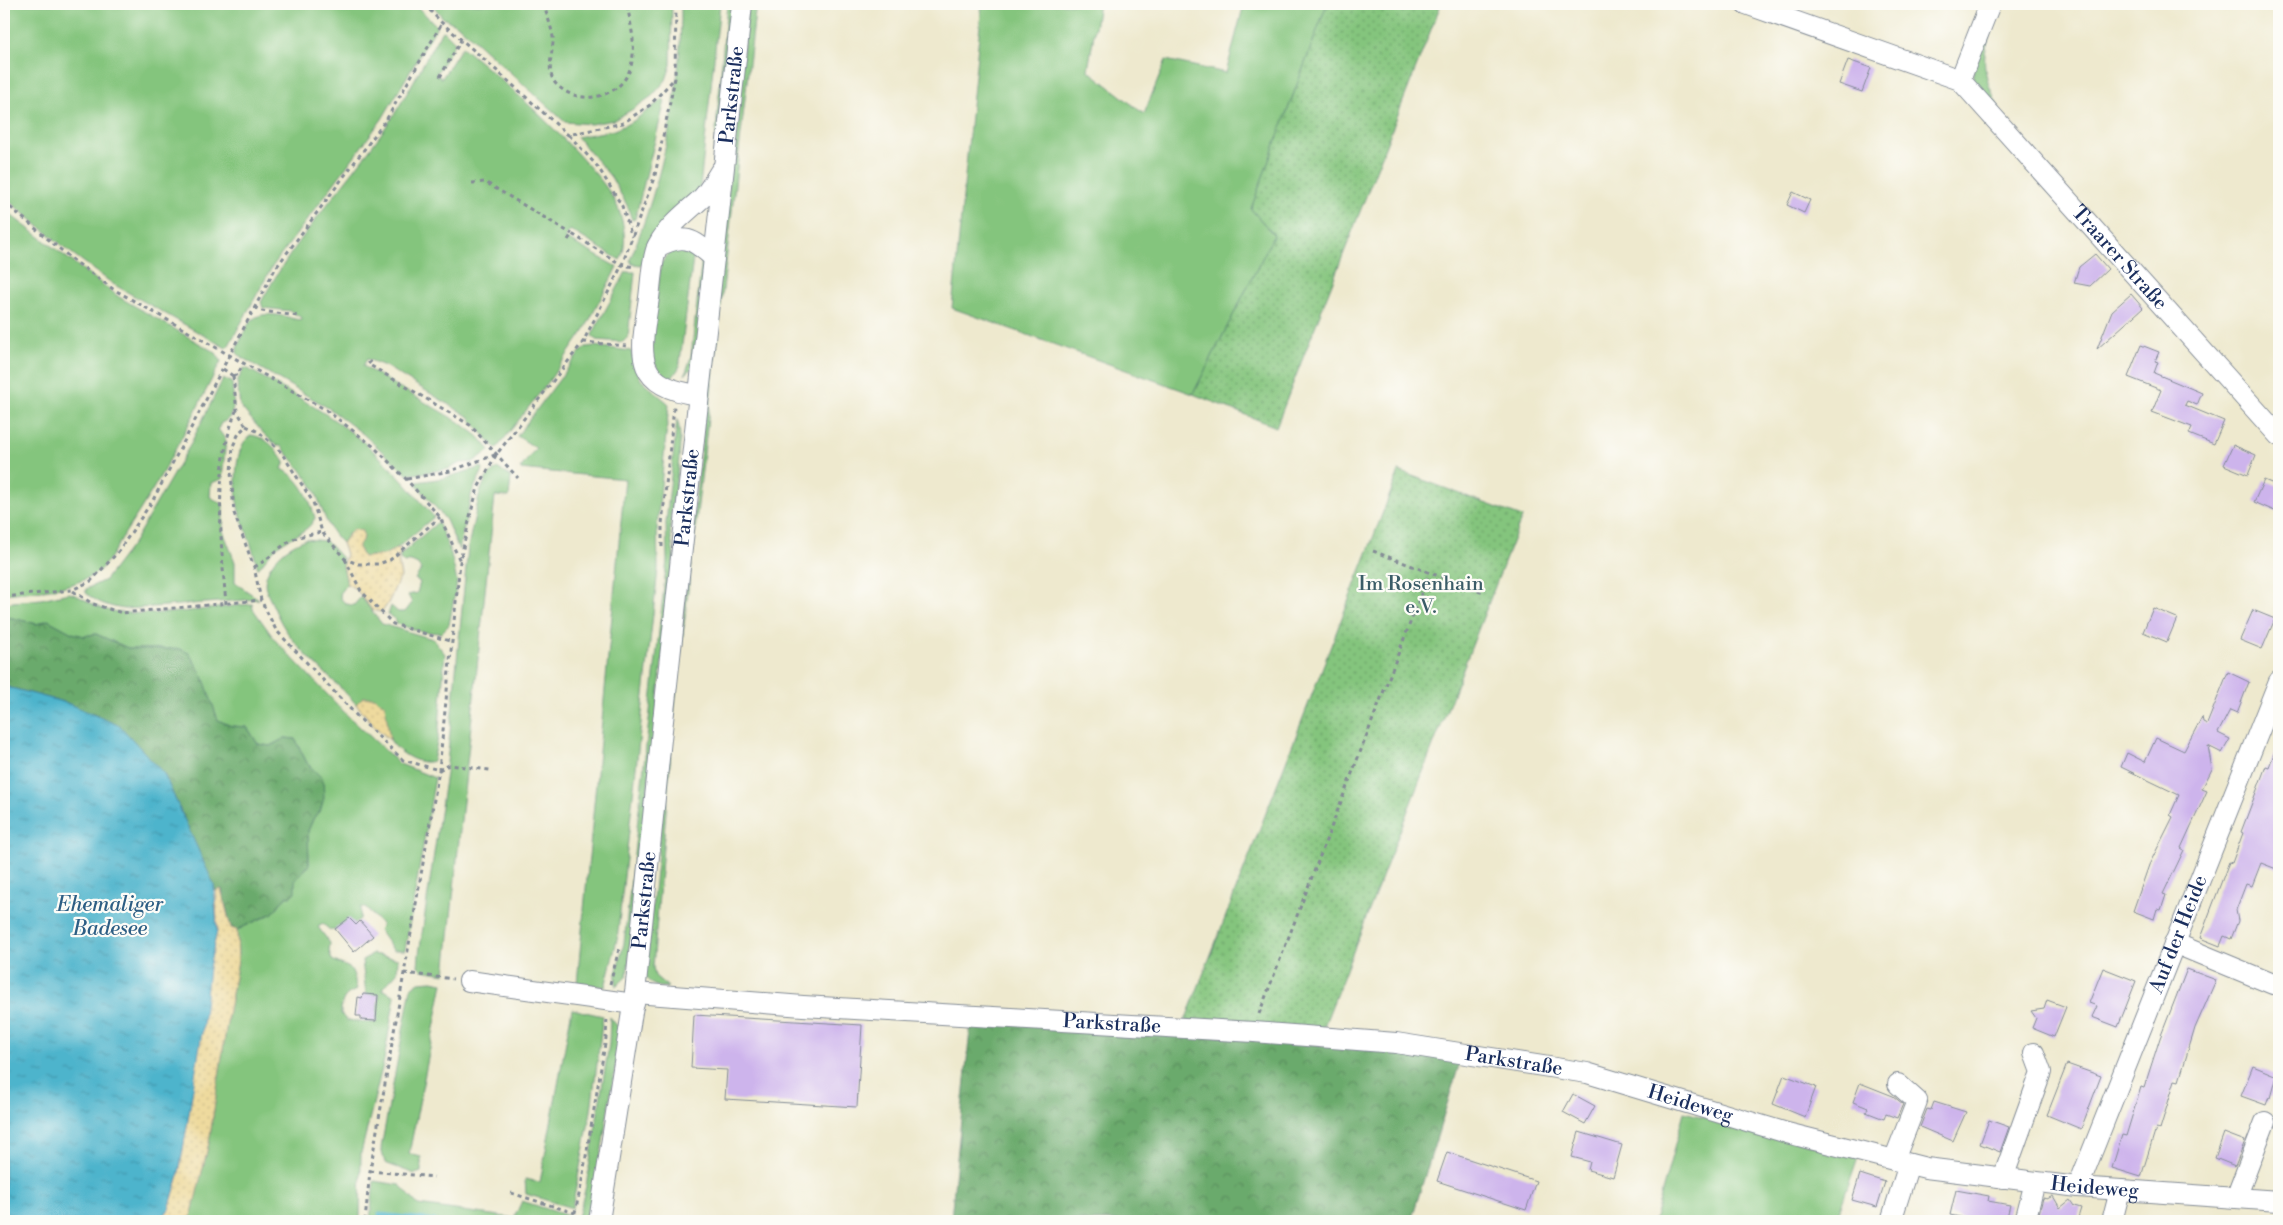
<svg xmlns="http://www.w3.org/2000/svg" width="2283" height="1225" font-family="'Libre Bodoni',serif">
	<style>
		.grass { fill: #84c57d; stroke: #507a6e }
		.forest { fill: url(#forest-crowns); stroke: #436c65 }
		.sand { fill: url(#sand-dots); stroke: #84847e }
		.garden { fill: url(#garden-dots); stroke: #507a6e }
		.water { fill: url(#water-ripples); stroke: #347295 }
		.lines { fill: none; stroke-linecap: round; stroke-linejoin: round }
		.stream { stroke: #4eb4cc; stroke-width: 5 }
		.building { fill: #cdb4ec }
		.minor-casing { stroke: #848c96; stroke-width: 22 }
		.path { stroke: #848c96; stroke-width: 3; stroke-dasharray: 4 4; stroke-linecap: butt }
		.minor { stroke: #fff; stroke-width: 20 }
		.labels { text-anchor: middle; dominant-baseline: central; stroke-width: 4.5; stroke-linejoin: round; paint-order: stroke }
		.street-label { font-size: 20px; fill: #1b2f5e; stroke: #fdfcf7 }
		.park-label { font-size: 20px; fill: #3a5c67; stroke: #fdfcf7 }
		.water-label { font-size: 21px; font-style: italic; fill: #2d5e84; stroke: #fdfcf7 }
	</style>
	<defs>
		<pattern id="forest-crowns" width="20" height="18" patternUnits="userSpaceOnUse" patternTransform="scale(1.25)"><rect width="20" height="18" fill="#6baa6c"/><path d="M2 6a3 3 0 1 1 6 0M12 15a3 3 0 1 1 6 0" fill="none" stroke="#578b5c"/></pattern>
		<pattern id="sand-dots" width="8" height="8" patternUnits="userSpaceOnUse" patternTransform="scale(1.25)"><rect width="8" height="8" fill="#eeda9e"/><path d="M2 2h.1M6 6h.1" fill="none" stroke="#ccbb8a" stroke-width="1.8" stroke-linecap="round"/></pattern>
		<pattern id="garden-dots" width="8" height="8" patternUnits="userSpaceOnUse" patternTransform="scale(1.25)"><rect width="8" height="8" fill="#84c57d"/><path d="M2 2h.1M6 6h.1" fill="none" stroke="#6ba06a" stroke-width="1.8" stroke-linecap="round"/></pattern>
		<pattern id="water-ripples" width="26" height="14" patternUnits="userSpaceOnUse" patternTransform="scale(1.25)"><rect width="26" height="14" fill="#4eb4cc"/><path d="M2 4q2-2 4 0t4 0M15 11q2-2 4 0t4 0" fill="none" stroke="#4093a9"/></pattern>
	</defs>
	<rect width="100%" height="100%" fill="#fdfcf7"/>
	<filter id="ink" filterUnits="userSpaceOnUse"><feTurbulence type="fractalNoise" baseFrequency=".02" numOctaves="2"/><feDisplacementMap in="SourceGraphic" scale="10" xChannelSelector="R" yChannelSelector="G"/><feConvolveMatrix kernelMatrix="1 2 1 2 8 2 1 2 1" color-interpolation-filters="sRGB"/></filter>
	<filter id="wash" filterUnits="userSpaceOnUse"><feTurbulence type="fractalNoise" baseFrequency=".0096" numOctaves="4" result="noise"/><feDisplacementMap in="SourceGraphic" scale="20" xChannelSelector="R" yChannelSelector="G"/><feGaussianBlur stdDeviation="1.12" result="paint"/><feColorMatrix in="noise" values="0 0 0 0 0 0 0 0 0 0 0 0 0 0 0 0 0 1.4 0 .05"/><feComposite in="paint" operator="in"/></filter>
	<g filter="url(#wash)">
		<rect width="100%" height="100%" fill="#eee9ce"/>
		<!-- grass -->
		<g class="grass">
			<polygon points="4,4 414,4 437,26 382,119 272,267 229,345 226,348 113,284 65,248 4,197"/>
			<polygon points="432,4 672,4 671,65 666,80 652,96 633,109 614,120 591,124 565,122 459,26 443,18"/>
			<path d="M681,4h39l-20,183 -53,61 -5,17 -10,-1 -2,-4c33,-82 52,-168 51,-256z"/>
			<polygon points="727,4 736,4 718,151 713,164"/>
			<path d="M748,4h8l-81,699 -22,264 2,9 13,11c-12,1 -17,-2 -23,-11z"/>
			<polygon points="982,4 1099,4 1088,70 1144,114 1166,60 1226,73 1244,4 1327,4 1251,209 1274,235 1193,394 952,308"/>
			<path d="M1998,4h4c-19,48 -26,56 -3,105 -8,-8 -20,-17 -24,-26 -7,-15 17,-64 23,-79z"/>
			<path d="M444,31l11,11 -19,33 6,3 20,-31c39,32 78,66 112,103 16,18 35,36 44,58 6,15 10,37 2,52l-50,-30 -5,8 52,29 -32,62 -36,52 -52,67 -3,-1 -23,-27v-2l-86,-52 -18,-7 -4,7 99,58 16,12 12,14 -17,12 -13,1 -12,6 -40,6 -45,-41 -33,-25 -89,-52 -4,-4v-5c12,-26 13,-38 46,-32 7,1 13,5 20,3l-12,-8 -28,-3 -2,-6c33,-62 82,-114 122,-171 22,-31 39,-66 58,-99z"/>
			<polygon points="663,99 665,101 635,219 632,220 627,205 611,177 577,137 614,130 632,122"/>
			<path d="M4,210l115,87 97,56 5,8c-30,59 -59,118 -96,172 -8,13 -17,31 -29,40 -25,17 -63,18 -92,21z"/>
			<path d="M685,248l9,3 -14,110 -1,7 -7,10 -12,-5 -10,-20 11,-89c6,-10 12,-15 24,-16z"/>
			<polygon points="702,257 707,270 696,364 685,375 691,357"/>
			<polygon points="626,272 635,272 628,337 623,342 596,340 592,336 593,333"/>
			<polygon points="594,346 631,351 635,366 641,380 669,404 657,527 658,569 617,940 605,987 577,983 625,479 520,469 536,448 517,436 580,352 586,347"/>
			<path d="M244,368l4,1c41,23 85,46 120,77 24,22 45,46 66,71l-37,31 -13,7 -21,2 -5,-10 6,-10 -16,-3 -6,9c-17,-17 -18,-31 -27,-52 -8,-16 -23,-31 -34,-45h-4l-13,-12 -24,-28 -3,-24z"/>
			<path d="M223,379l9,3c1,15 6,35 -11,41l-3,6 8,11 -4,39 -11,4 -1,14 13,7v27l12,31v21l24,16 -134,10c-15,-2 -28,-6 -39,-16v-4l19,-9 29,-38 55,-95z"/>
			<path d="M677,419c9,25 -5,77 -7,105 0,10 2,21 4,31l-47,421 -11,11v-13l8,-31 43,-383 -1,-37z"/>
			<path d="M252,435c17,4 23,13 33,27l-3,7c19,9 28,30 33,49 -7,16 -27,18 -39,30 -7,6 -12,14 -18,21 -3,-11 -6,-22 -10,-33 -3,-10 -8,-19 -10,-29 -3,-18 -5,-63 14,-72z"/>
			<polygon points="482,467 483,470 472,492 459,550 446,520 417,485 417,482 444,478"/>
			<polygon points="497,468 511,477 509,497 495,496 445,974 422,970 418,966 419,954 446,773 468,547 480,492 487,477"/>
			<polygon points="438,522 451,554 457,582 449,625 441,633 422,632 397,624 395,619 388,615 391,606 398,612 405,612 412,603 408,595 417,593 420,582 415,579 421,570 418,564 411,561 404,563 400,559 401,554"/>
			<path d="M306,539l20,2 15,16 6,27 -6,7 -1,6c4,6 7,8 14,8l7,-8 21,27 51,15 12,15 -7,84 -5,23c-13,5 -35,-8 -42,-20 -5,-8 -5,-26 -6,-36l-22,-8 -7,7c-27,-31 -64,-54 -80,-92 -8,-19 -17,-26 -5,-46 9,-14 20,-21 35,-27z"/>
			<path d="M69,593c14,3 24,14 38,17 42,9 103,-2 145,-6l1,5 22,31 74,77 51,47 35,14 -30,172h-12l-14,-20 3,-5 -16,-17 -5,-1 -1,12 -14,12 -16,-1 -7,-6 -5,3 12,16 -1,8 3,9c22,11 19,3 25,30 -13,4 -16,10 -16,24l5,6 30,3 3,-28 -13,-1 -4,-34 11,-6 25,5 -1,14 -15,16 13,7 -11,64 -23,93 -1,68h-170l19,-78 19,-127 10,-56 -1,-30 36,-17 13,-17 4,1 5,-16 14,-16 -1,-34 6,-14 9,-38 -16,-16 -12,-24 -10,-1 -15,8 -12,-2 -11,-17 -16,-1 -13,-6 -6,-16 -32,-55h-50l-34,-15 -12,2 -12,-3 -24,-13 -11,4 -33,-8v-13l37,-4z"/>
			<polygon points="432,981 443,983 409,1154 421,1157 421,1172 415,1174 385,1163 381,1148 411,988 419,982"/>
			<polygon points="572,1009 603,1016 591,1111 572,1208 526,1194 525,1179 540,1182"/>
			<polygon points="610,1017 619,1028 620,1038 590,1221 577,1221 586,1186 609,1044"/>
			<polygon points="1684,1112 1858,1157 1836,1221 1654,1221"/>
			<polygon points="374,1181 400,1185 418,1205 514,1218 522,1201 569,1216 568,1221 370,1221"/>
		</g>
		<!-- forest -->
		<g class="forest">
			<polygon points="4,616 37,624 48,620 72,633 84,636 96,634 130,649 180,649 189,653 203,676 218,720 231,726 247,727 258,744 270,746 285,738 295,739 307,763 323,779 324,798 320,812 314,817 308,831 309,865 295,881 295,892 290,897 286,896 273,913 237,930 231,928 222,889 216,891 164,774 67,703 4,686"/>
			<polygon points="971,1020 1269,1040 1461,1059 1411,1221 954,1221 951,1218"/>
		</g>
		<!-- sand -->
		<g class="sand">
			<path d="M353,529l9,2 2,6 -6,10 5,10 21,-2 13,-7 4,1 -3,10 3,18c-9,12 -9,25 -20,35l-9,-2 -16,-21 -9,-5 -4,-20 3,-10 -4,-11z"/>
			<polygon points="363,697 374,697 385,705 390,740 376,728 356,704"/>
			<polygon points="221,889 231,928 237,930 238,960 228,1016 209,1143 190,1221 160,1221 169,1209 178,1178 187,1126 209,967 217,931 216,891"/>
		</g>
		<!-- garden -->
		<g class="garden">
			<polygon points="1327,4 1441,4 1276,427 1193,394 1274,235 1251,209"/>
			<polygon points="1399,471 1522,517 1323,1029 1185,1021"/>
		</g>
		<!-- water -->
		<polygon class="water" points="4,686 67,703 120,726 164,774 214,885 217,931 209,967 203,1026 187,1126 178,1178 169,1209 160,1221 4,1221"/>
		<g class="lines">
			<!-- stream -->
			<polyline class="stream" points="380,1215 434,1221"/>
		</g>
		<g id="blocks">
			<!-- building -->
			<g class="building">
				<polygon points="1848,60 1871,68 1862,92 1839,84"/>
				<polygon points="1793,192 1810,200 1804,213 1787,205"/>
				<polygon points="2095,254 2108,269 2090,286 2074,283 2079,267"/>
				<polygon points="2131,294 2143,308 2097,349 2112,311"/>
				<polygon points="2141,345 2159,352 2155,361 2158,362 2154,373 2202,393 2197,405 2187,401 2185,405 2224,421 2214,444 2189,434 2192,427 2152,412 2161,390 2128,377"/>
				<polygon points="2233,445 2256,455 2248,475 2224,465"/>
				<polygon points="2264,480 2279,486 2279,513 2254,502"/>
				<polygon points="2153,608 2177,618 2167,642 2143,632"/>
				<polygon points="2253,610 2275,619 2262,649 2240,640"/>
				<polygon points="2228,672 2249,682 2237,713 2230,710 2218,733 2230,739 2222,753 2208,746 2212,769 2202,789 2207,791 2181,848 2184,850 2163,894 2166,895 2161,910 2157,909 2154,919 2133,911 2149,865 2173,817 2170,815 2179,795 2121,767 2127,753 2145,762 2156,738 2184,751 2202,717 2203,722 2207,724"/>
				<polygon points="2278,743 2279,870 2261,863 2252,886 2246,884 2236,910 2238,921 2231,939 2224,936 2220,946 2200,938 2229,862 2232,863 2243,833 2241,832 2266,766 2269,767"/>
				<polygon points="349,918 356,925 360,921 373,936 354,952 335,929"/>
				<polygon points="2103,968 2136,981 2118,1027 2092,1017 2097,1006 2089,1003"/>
				<polygon points="2187,969 2216,980 2195,1028 2179,1081 2175,1080 2160,1129 2156,1128 2141,1177 2112,1168 2122,1135 2126,1136 2141,1087 2144,1088 2160,1038"/>
				<polygon points="363,994 378,995 376,1021 361,1020 361,1016 356,1016 358,997 362,998"/>
				<polygon points="2047,1000 2066,1007 2054,1037 2032,1028 2036,1018 2031,1011 2044,1009"/>
				<polygon points="694,1015 862,1025 857,1107 725,1099 727,1070 691,1068"/>
				<polygon points="2067,1064 2101,1076 2081,1129 2047,1115"/>
				<polygon points="2253,1066 2277,1076 2271,1098 2269,1097 2266,1105 2241,1096"/>
				<polygon points="1784,1075 1816,1087 1805,1117 1773,1104"/>
				<polygon points="1860,1083 1893,1096 1903,1104 1897,1118 1886,1114 1884,1119 1866,1112 1868,1108 1853,1102"/>
				<polygon points="1573,1094 1595,1106 1585,1124 1563,1112"/>
				<polygon points="1934,1102 1966,1112 1953,1141 1920,1127 1927,1109 1931,1110"/>
				<polygon points="1989,1120 2009,1127 2000,1152 1980,1144"/>
				<polygon points="1579,1132 1622,1145 1613,1177 1588,1170 1590,1162 1572,1157"/>
				<polygon points="2224,1133 2245,1141 2235,1166 2215,1158"/>
				<polygon points="1447,1152 1536,1181 1526,1210 1437,1181"/>
				<polygon points="1860,1174 1885,1182 1877,1207 1852,1200"/>
				<polygon points="1956,1190 1989,1196 1988,1201 2010,1205 2006,1221 1979,1221 1950,1215"/>
				<polygon points="2053,1196 2060,1208 2070,1200 2074,1206 2081,1208 2077,1221 2037,1221 2043,1198 2047,1199"/>
			</g>
		</g>
	</g>
	<g filter="url(#ink)">
		<use href="#blocks" fill-opacity="0" stroke="#848c96" stroke-width="1"/>
		<g class="lines">
			<defs>
				<g id="minor">
					<path id="s1" d="M1746,4l214,76 319,356"/>
					<polyline points="1960,80 1990,4"/>
					<path d="M657,247c27,-14 35,-9 57,11"/>
					<path d="M699,395c-69,-8 -58,-44 -50,-97 2,-15 3,-41 9,-53 11,-20 28,-32 44,-47 8,-8 13,-19 19,-28"/>
					<polyline points="2174,943 2273,984"/>
					<polyline points="469,981 634,1004"/>
					<path id="s2" d="M635,993l168,13 451,26 142,11 191,30 200,60 139,35 152,19 201,14"/>
					<polyline points="1894,1160 1917,1101 1898,1084"/>
					<polyline points="2003,1178 2041,1072 2034,1053"/>
					<path id="s3" d="M2078,1187l201,-506"/>
					<polyline points="2236,1198 2265,1122"/>
					<path id="s4" d="M599,1221l36,-228 26,-254 81,-735"/>
					<polyline points="1891,1221 1909,1164"/>
					<polyline points="2025,1221 2035,1182"/>
					<polyline points="2112,1221 2120,1190"/>
				</g>
			</defs>
			<!-- minor casing -->
			<use href="#minor" class="minor-casing"/>
			<!-- path -->
			<g class="path">
				<polyline points="424,4 442,23 485,60 568,135 623,123 650,105 674,79"/>
				<path d="M543,4c4,11 8,21 10,33 1,15 -9,35 4,48 25,24 70,11 75,-24 4,-18 -2,-39 -5,-57"/>
				<polyline points="440,77 461,40"/>
				<polyline points="569,135 598,167 622,206 632,237"/>
				<polyline points="472,183 485,182 572,234"/>
				<polyline points="4,202 73,260 113,289 326,410 373,446 406,479 440,517 460,561"/>
				<polyline points="568,240 572,234 622,265 635,267"/>
				<polyline points="254,307 262,311 298,316"/>
				<polyline points="583,342 627,346"/>
				<polyline points="371,361 368,364 470,425 518,478"/>
				<polyline points="223,369 233,376"/>
				<polyline points="233,376 237,411 246,426 239,433 233,446 231,472 234,513 254,567 261,600 276,630 357,716 403,760 439,770 449,765 490,770"/>
				<polyline points="233,376 238,374 243,364"/>
				<polyline points="246,426 259,432 281,452 313,502 322,532 345,559 358,564 378,564 390,560 440,517"/>
				<polyline points="407,479 450,471 495,455"/>
				<polyline points="662,547 662,524 674,407"/>
				<polyline points="1373,551 1483,593"/>
				<polyline points="345,559 361,591 393,624 453,642"/>
				<path d="M254,567c15,-7 25,-21 40,-28 9,-4 19,-5 28,-7"/>
				<polyline points="73,591 93,604 122,613 261,600"/>
				<polyline points="4,597 72,590 91,581 118,552 153,500 275,269 386,120 442,23"/>
				<path d="M226,604c-5,-59 -13,-137 10,-193"/>
				<polyline points="404,973 453,979"/>
				<polyline points="610,984 619,949"/>
				<polyline points="1259,1014 1429,574"/>
				<polyline points="370,1171 434,1177"/>
				<polyline points="511,1193 575,1213"/>
				<polyline points="365,1221 370,1171 439,770 460,562 471,512 478,488 496,455 583,342 622,265 655,175 675,78 676,4"/>
				<polyline points="573,1221 581,1186 606,1038 607,1017"/>
			</g>
			<!-- minor -->
			<use href="#minor" class="minor"/>
		</g>
	</g>
	<g class="labels">
		<!-- street labels -->
		<g class="street-label">
			<text stroke="none"><textPath href="#s4" startOffset="1134">Parkstraße</textPath></text>
			<text stroke="none"><textPath href="#s1" startOffset="466">Traarer Straße</textPath></text>
			<text stroke="none"><textPath href="#s4" startOffset="729">Parkstraße</textPath></text>
			<text stroke="none"><textPath href="#s4" startOffset="324">Parkstraße</textPath></text>
			<text stroke="none"><textPath href="#s3" startOffset="272">Auf der Heide</textPath></text>
			<text stroke="none"><textPath href="#s2" startOffset="478">Parkstraße</textPath></text>
			<text stroke="none"><textPath href="#s2" startOffset="882">Parkstraße</textPath></text>
			<text stroke="none"><textPath href="#s2" startOffset="1064">Heideweg</textPath></text>
			<text stroke="none"><textPath href="#s2" startOffset="1478">Heideweg</textPath></text>
		</g>
		<!-- park labels -->
		<g class="park-label">
			<text x="1421" y="584">Im Rosenhain<tspan x="1421" dy="23">e.V.</tspan></text>
		</g>
		<!-- water labels -->
		<g class="water-label">
			<text x="110" y="905">Ehemaliger<tspan x="110" dy="24">Badesee</tspan></text>
		</g>
	</g>
	<!-- margin -->
	<rect width="2283" height="1225" fill="none" stroke="#fdfcf7" stroke-width="20"/>
</svg>
